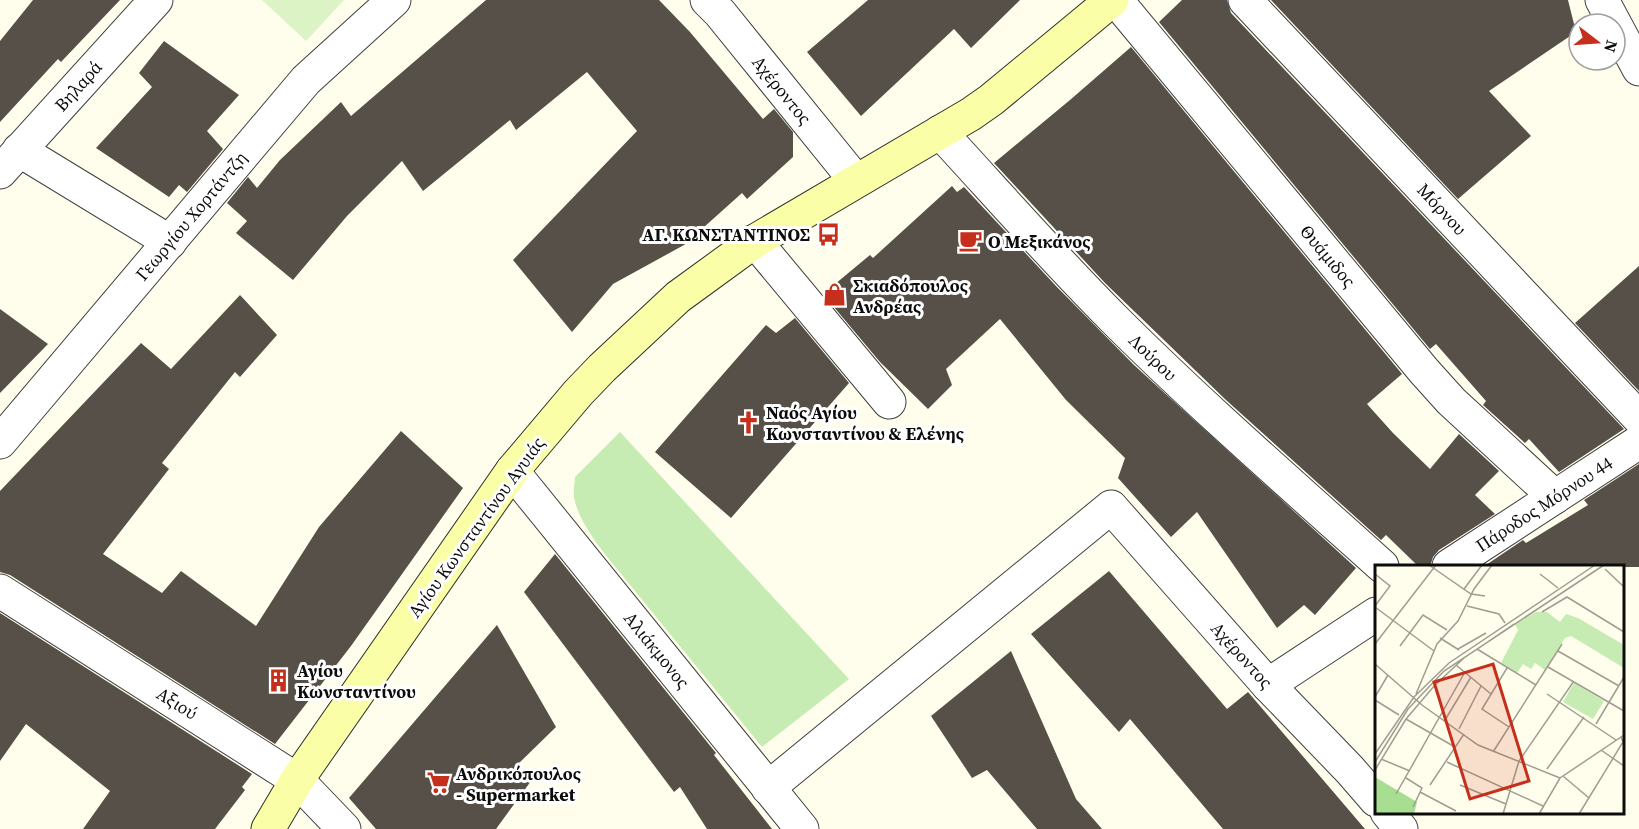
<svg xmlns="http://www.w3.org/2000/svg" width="1639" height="829" font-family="'Source Serif 4',serif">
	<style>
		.green { fill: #c7ecb3 }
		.pitch { fill: #dbf3c5 }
		.building { fill: #565048 }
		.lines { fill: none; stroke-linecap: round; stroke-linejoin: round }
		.minor-casing { stroke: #3f3f3f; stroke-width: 35 }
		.secondary-casing { stroke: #2e2e2e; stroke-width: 35 }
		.minor { stroke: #fff; stroke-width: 33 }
		.secondary { stroke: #faffa7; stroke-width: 33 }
		.labels { text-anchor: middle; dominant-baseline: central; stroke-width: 6; stroke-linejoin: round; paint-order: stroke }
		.street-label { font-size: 18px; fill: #0c0c0c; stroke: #fff }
		.poi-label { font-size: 18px; font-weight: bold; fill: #0c0c0c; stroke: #fff; text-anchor: start }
		.inset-road { fill: none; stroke: #9e9d92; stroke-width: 1.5 }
		.view { fill: #c62f1b; fill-opacity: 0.15; stroke: #c62f1b; stroke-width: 3 }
		.inset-edge { fill: none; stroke: #0c0c0c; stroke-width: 3 }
	</style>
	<rect width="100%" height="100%" fill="#fffeec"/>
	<!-- green -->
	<path class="green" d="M620,432l229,247 -87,68 -158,-194c-12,-16 -27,-37 -30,-56 -1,-7 1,-14 1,-20z"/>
	<!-- pitch -->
	<polygon class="pitch" points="262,0 344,0 306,41"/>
	<!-- building -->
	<g class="building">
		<polygon points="33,0 120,0 61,62 58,59 0,122 0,41"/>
		<polygon points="486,0 659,0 690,32 763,119 774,109 793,132 793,157 747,199 742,193 684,245 613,284 572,332 513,260 637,131 587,72 516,130 510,120 423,191 402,161 347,216 293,280 236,233 247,221 227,203 248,177 257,188 280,160 341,102 351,116"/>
		<polygon points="868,0 1020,0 971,48 954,29 861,116 807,52"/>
		<polygon points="1182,0 1227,0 1231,13 1624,429 1559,472 1529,439 1525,443 1483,405 1486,401 1436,344 1430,349 1159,22"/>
		<polygon points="1271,0 1568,0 1576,32 1489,91 1531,136 1458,199"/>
		<polygon points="164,41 239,95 207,131 223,149 187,192 179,185 169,197 96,148 152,87 139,73"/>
		<polygon points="1131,47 1402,374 1367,404 1393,433 1430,469 1459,434 1499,471 1475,495 1495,514 1439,550 1433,557 1430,567 1419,567 1386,535 1381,540 1226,400 1105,283 994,163 1070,100"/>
		<polygon points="952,186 957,192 964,187 1056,286 1134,365 1356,568 1315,615 1304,605 1277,628 1197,512 1171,537 1118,478 1125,458 1066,400 1000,319 946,369 952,385 928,409 880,362 823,294 870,255 873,258"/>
		<polygon points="1639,266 1639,391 1575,323"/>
		<polygon points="240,295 277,335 240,377 235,372 162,463 169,469 103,554 162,593 181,571 256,626 319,527 401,431 463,488 351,646 275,744 10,575 0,572 0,491 141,343 171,369"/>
		<polygon points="0,309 48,344 0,393"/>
		<polygon points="795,318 849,383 731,518 655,452 766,325 776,333"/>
		<polygon points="1639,464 1639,567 1483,567 1523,540 1526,543 1588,505 1584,500"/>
		<polygon points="555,554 716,753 714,755 772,829 707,829 680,787 674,792 524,592"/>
		<polygon points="1109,571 1227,709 1248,692 1365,829 1223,829 1130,719 1119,732 1031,634"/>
		<polygon points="0,613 252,774 242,787 245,790 215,829 83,829 110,791 26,724 0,761"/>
		<polygon points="497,625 556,727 515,767 531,781 496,829 376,829 349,798"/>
		<polygon points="1011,651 1076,799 1102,829 1037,829 987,770 972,778 931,716"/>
	</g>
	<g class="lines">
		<defs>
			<g id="minor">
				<polyline points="707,0 720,13 856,181"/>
				<polyline points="1116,0 1424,371 1451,401 1555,497"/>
				<polyline points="1245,0 1639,418"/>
				<polyline points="1602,0 1639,69"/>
				<path d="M940,132c58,63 114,127 174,187 86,86 178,166 268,247"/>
				<polyline points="19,150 170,242"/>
				<polyline points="0,172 156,0"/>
				<polyline points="755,241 889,402"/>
				<polyline points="0,442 306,80 394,0"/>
				<polyline points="512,471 802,829"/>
				<polyline points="1449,566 1639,442"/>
				<polyline points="0,591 297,780 344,829"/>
				<polyline points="1268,685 1376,614"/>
				<polyline points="768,788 1111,507 1268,685 1350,770 1376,800"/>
				<polyline points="1387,812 1401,829"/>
			</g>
			<polyline id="secondary" points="268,829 297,780 512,471 578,393 602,368 678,297 755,241 971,114 991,100 1112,0"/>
		</defs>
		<!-- minor casing -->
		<use href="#minor" class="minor-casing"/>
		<!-- secondary casing -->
		<use href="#secondary" class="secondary-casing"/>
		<!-- minor -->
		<use href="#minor" class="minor"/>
		<!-- secondary -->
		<use href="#secondary" class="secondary"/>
	</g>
	<!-- icons -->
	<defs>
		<symbol id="bus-bare" viewBox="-9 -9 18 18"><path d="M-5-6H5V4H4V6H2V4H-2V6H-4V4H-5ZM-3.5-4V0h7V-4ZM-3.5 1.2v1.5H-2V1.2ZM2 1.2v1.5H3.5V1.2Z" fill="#c62f1b" stroke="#fff" stroke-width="2.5" paint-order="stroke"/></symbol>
		<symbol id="cafe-bare" viewBox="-9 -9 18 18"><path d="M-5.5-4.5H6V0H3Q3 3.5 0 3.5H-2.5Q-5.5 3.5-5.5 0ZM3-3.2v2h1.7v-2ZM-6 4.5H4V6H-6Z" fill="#c62f1b" stroke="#fff" stroke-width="2.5" paint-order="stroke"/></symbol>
		<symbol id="shop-bare" viewBox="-9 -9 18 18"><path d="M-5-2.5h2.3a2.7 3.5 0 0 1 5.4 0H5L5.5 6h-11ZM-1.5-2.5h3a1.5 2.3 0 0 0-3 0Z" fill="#c62f1b" stroke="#fff" stroke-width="2.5" paint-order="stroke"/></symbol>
		<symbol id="church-bare" viewBox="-9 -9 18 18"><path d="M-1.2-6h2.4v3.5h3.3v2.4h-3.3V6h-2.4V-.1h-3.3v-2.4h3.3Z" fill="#c62f1b" stroke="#fff" stroke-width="2.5" paint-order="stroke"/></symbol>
		<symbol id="building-bare" viewBox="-9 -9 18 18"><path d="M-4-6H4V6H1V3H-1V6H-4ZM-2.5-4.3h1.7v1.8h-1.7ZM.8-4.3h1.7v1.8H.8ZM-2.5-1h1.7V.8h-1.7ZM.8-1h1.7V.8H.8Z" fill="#c62f1b" stroke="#fff" stroke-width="2.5" paint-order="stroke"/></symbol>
		<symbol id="supermarket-bare" viewBox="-9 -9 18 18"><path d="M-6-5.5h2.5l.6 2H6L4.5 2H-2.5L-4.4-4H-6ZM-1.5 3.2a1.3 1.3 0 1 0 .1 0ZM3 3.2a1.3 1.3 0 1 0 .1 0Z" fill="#c62f1b" stroke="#fff" stroke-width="2.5" paint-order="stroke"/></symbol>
	</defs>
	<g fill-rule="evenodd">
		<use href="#bus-bare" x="812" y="218" width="33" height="33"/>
		<use href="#cafe-bare" x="954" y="224" width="33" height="33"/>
		<use href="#shop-bare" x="818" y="278" width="33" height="33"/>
		<use href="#church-bare" x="732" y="406" width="33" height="33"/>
		<use href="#building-bare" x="262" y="664" width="33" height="33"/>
		<use href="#supermarket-bare" x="422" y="766" width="33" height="33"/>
	</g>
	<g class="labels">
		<!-- street labels -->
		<g class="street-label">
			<text transform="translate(78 86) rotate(-48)">Βηλαρά</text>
			<text transform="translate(782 90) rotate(51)">Αχέροντος</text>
			<text transform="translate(1442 209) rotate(47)">Μόρνου</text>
			<text transform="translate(191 216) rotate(-50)">Γεωργίου Χορτάντζη</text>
			<text transform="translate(1328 256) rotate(50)">Θυάμιδος</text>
			<text transform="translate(1153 357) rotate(44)">Λούρου</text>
			<text transform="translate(1544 504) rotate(-33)">Πάροδος Μόρνου 44</text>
			<text transform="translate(476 527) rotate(-54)">Αγίου Κωνσταντίνου Αγυιάς</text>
			<text transform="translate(657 650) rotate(51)">Αλιάκμονος</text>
			<text transform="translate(1242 655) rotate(48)">Αχέροντος</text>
			<text transform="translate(177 703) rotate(32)">Αξιού</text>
		</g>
		<!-- poi labels -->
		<g class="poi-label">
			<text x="810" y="234" text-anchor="end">ΑΓ. ΚΩΝΣΤΑΝΤΙΝΟΣ</text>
			<text x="988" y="241">Ο Μεξικάνος</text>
			<text x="853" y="285">Σκιαδόπουλος<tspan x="853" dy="21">Ανδρέας</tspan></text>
			<text x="766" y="412">Ναός Αγίου<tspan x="766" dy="21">Κωνσταντίνου &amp; Ελένης</tspan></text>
			<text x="297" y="670">Αγίου<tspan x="297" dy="21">Κωνσταντίνου</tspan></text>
			<text x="456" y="773">Ανδρικόπουλος<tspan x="456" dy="21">- Supermarket</tspan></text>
		</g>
	</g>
	<!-- overview -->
	<g transform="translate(1375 565)">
		<rect width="249" height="249" fill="#fffeec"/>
		<path d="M161,47h11l13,10 6,-8 12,4 46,27v23l-53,-32 -6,2 -20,32 -10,-7 -4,6 -8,-5 -6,9 -16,-10 17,-33 -3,-6zM199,118l30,18 -11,18 -30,-17z" fill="#c7ecb3"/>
		<path d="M0,212l42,25 -3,12h-39z" fill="#a7de91"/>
		<path class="inset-road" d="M54,0l42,29 14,2M230,4l19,18M0,9l15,12 -15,20M165,9l18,14M89,24l18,-24M92,41l32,8 6,9M0,42l59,44M167,47l25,-15 57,35M65,73l19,12M0,79l61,-79M25,81l23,-31 24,15M83,84l28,-16M102,84l59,36M183,86l61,35M0,99l47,41 56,40 82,33M81,100l35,29M173,102l76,44M132,103l-25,41 27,18M41,129l21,-50 21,-23 16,-32 18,-24M172,129l69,46M0,132l13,-22M0,135l24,15M31,154l49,28M70,155l26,-43M221,159l28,-47M84,164l22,-43M226,185l23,16M118,187l69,-108M0,189l39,-57 35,-34 146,-98M6,194l29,12M0,197l33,-53 36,-38 160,-106M72,197l96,44M172,204l37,-52M0,205l31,-51 29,-34 29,-27 50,-34M188,211l26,22M31,213l16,10 -9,19M55,220l34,-51M85,220l46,19M45,227l36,19M21,229l69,-122M128,249l16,-53 55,-80M164,249l21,-36 64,-43M204,249l44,-72 -2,-5"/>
		<path class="view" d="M118,99l36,117 -59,18 -36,-117z"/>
		<rect width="249" height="249" class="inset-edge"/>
	</g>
	<!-- north arrow -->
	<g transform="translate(1597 42) rotate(107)"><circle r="28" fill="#ffffff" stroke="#9e9e9e" stroke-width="1.5"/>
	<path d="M0-4.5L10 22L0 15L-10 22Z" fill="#c62f1b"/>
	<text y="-9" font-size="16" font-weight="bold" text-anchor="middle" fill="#0c0c0c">N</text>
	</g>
</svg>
